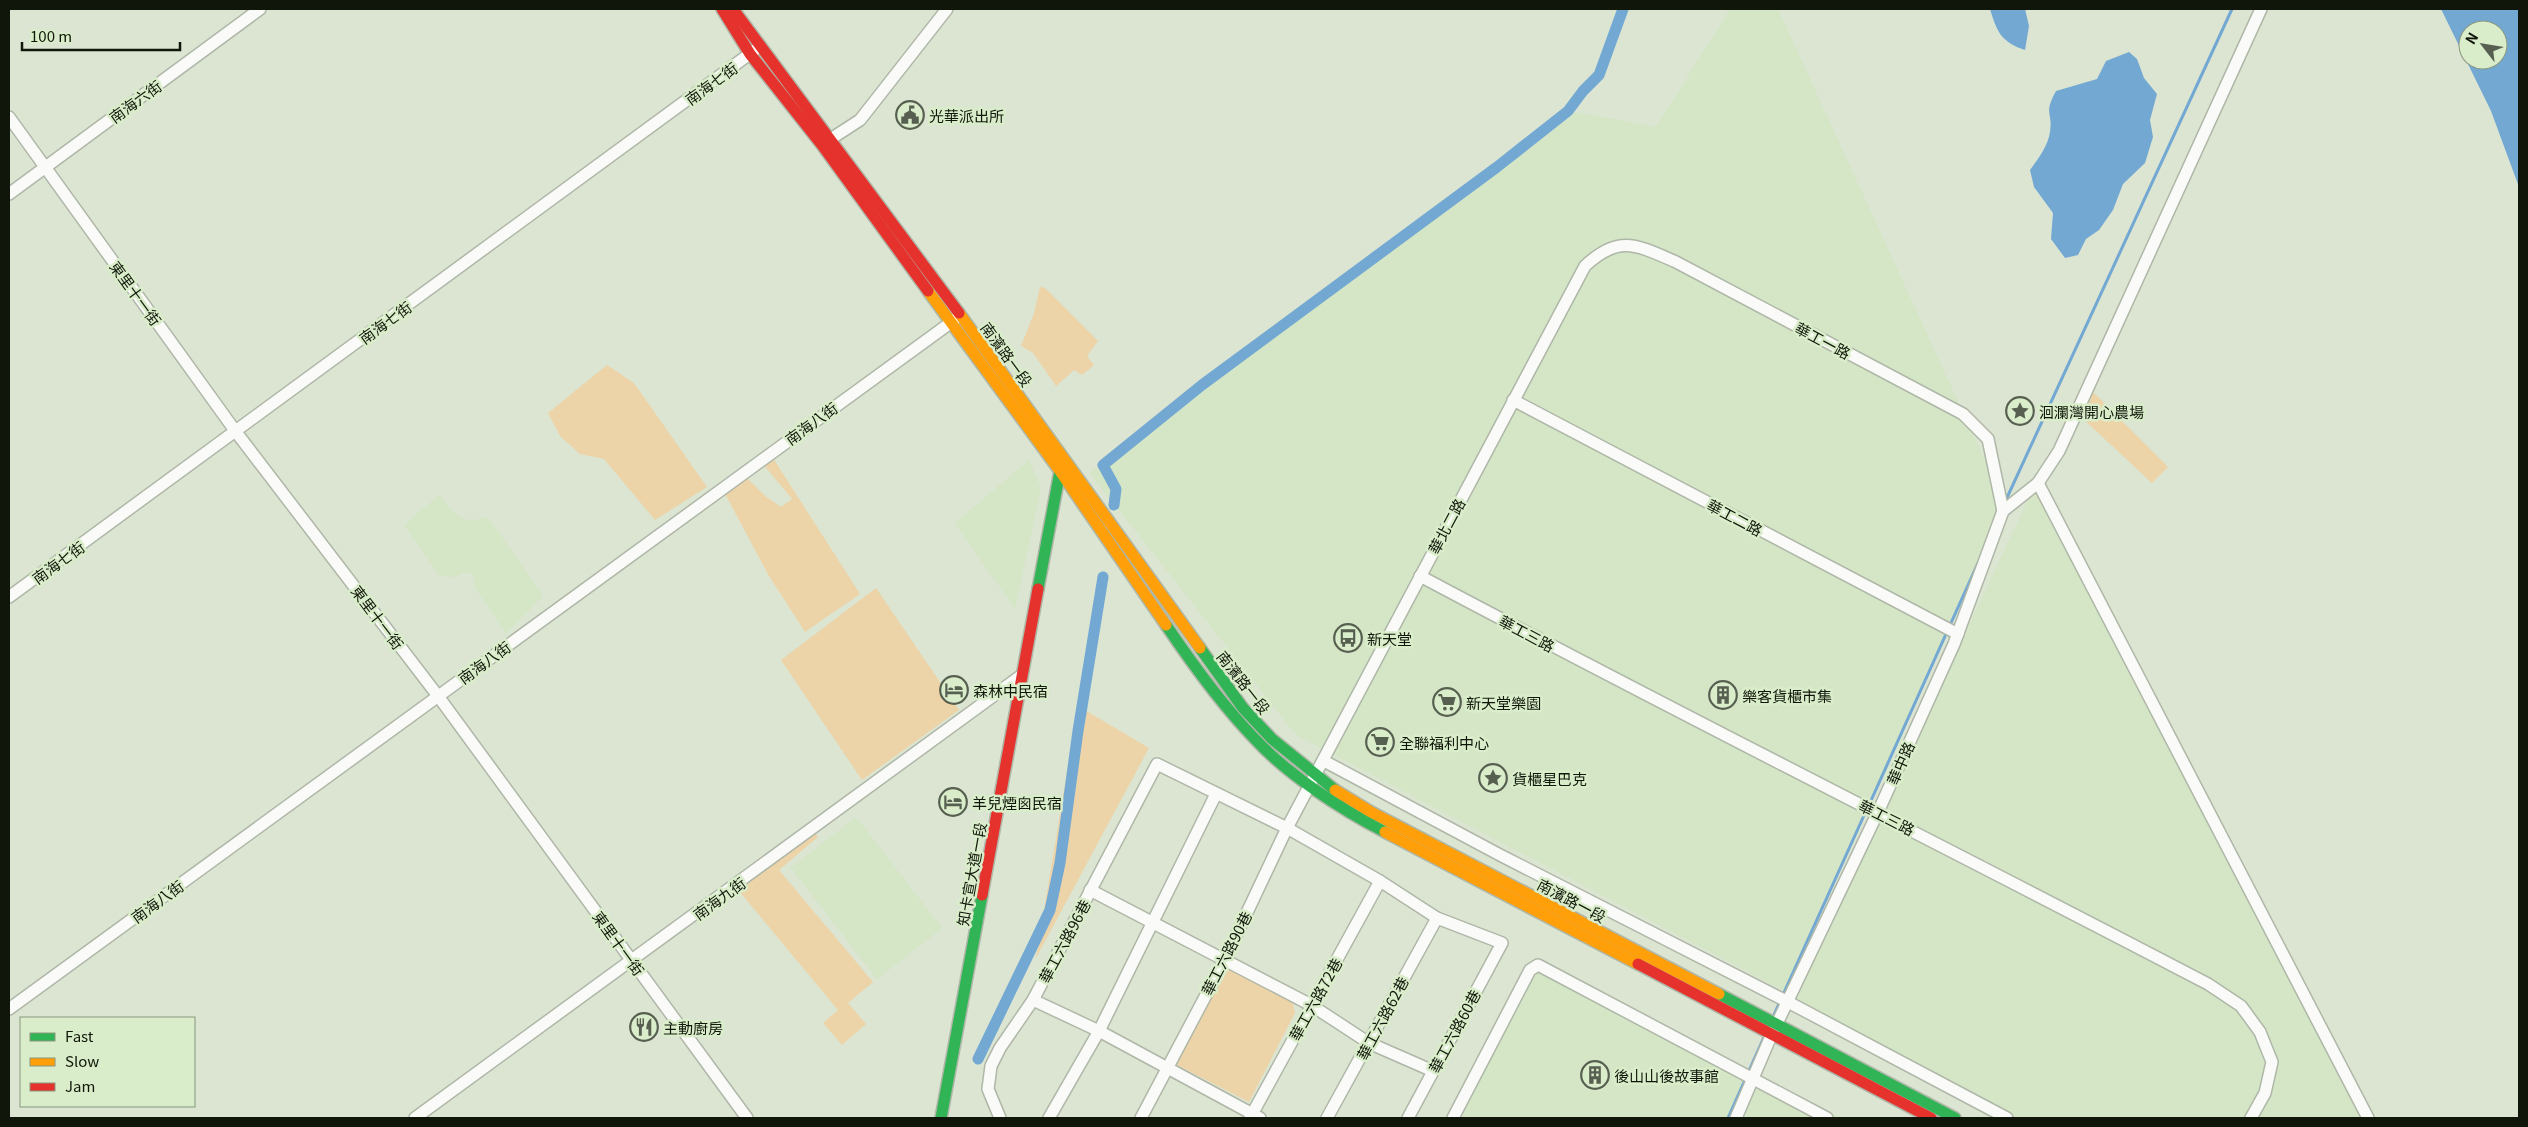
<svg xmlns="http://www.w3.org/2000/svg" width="2528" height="1127" font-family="Georgia,'Noto Sans TC',serif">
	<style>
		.built { fill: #d4e6c6 }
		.green { fill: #edd4a8 }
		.water { fill: #73a8d3; fill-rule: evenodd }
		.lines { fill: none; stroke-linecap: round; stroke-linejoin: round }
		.stream { stroke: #73a8d3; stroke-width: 3 }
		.canal { stroke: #73a8d3; stroke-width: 11 }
		.street-casing { stroke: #afb7a8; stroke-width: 14 }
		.fast-casing { stroke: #afb7a8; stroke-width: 14 }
		.slow-casing { stroke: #afb7a8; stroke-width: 14 }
		.jam-casing { stroke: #afb7a8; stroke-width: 14 }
		.street { stroke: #fafbf8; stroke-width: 11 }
		.fast { stroke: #30b455; stroke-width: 11 }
		.slow { stroke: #ff9f0a; stroke-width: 11 }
		.jam { stroke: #e5322d; stroke-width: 11 }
		.labels { text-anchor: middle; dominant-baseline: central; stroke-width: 5; stroke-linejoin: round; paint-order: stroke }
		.street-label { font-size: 15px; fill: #10170a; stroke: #daedca }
		.poi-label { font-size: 15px; fill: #10170a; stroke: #daedca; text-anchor: start }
	</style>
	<rect width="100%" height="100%" fill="#dbe5d2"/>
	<!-- built -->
	<g class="built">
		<polygon points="1730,9 1778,9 2004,502 1785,991 1296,735 1090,473 1564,110 1656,127"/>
		<polygon points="1029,460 1041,488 1015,609 955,523"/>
		<polygon points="2032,492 2039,494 2203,815 2362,1118 2013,1118 1791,1002"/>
		<polygon points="439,495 455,514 470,521 488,517 543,596 506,634 475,588 473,573 462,573 454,577 440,576 404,525"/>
		<polygon points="856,817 942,928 877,979 791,868"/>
		<polygon points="1538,965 1753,1079 1843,1118 1453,1118"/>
	</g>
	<!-- green -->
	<g class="green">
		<polygon points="1040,287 1045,288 1098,341 1087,356 1094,365 1082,375 1074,370 1056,386 1033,353 1021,346 1034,313"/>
		<polygon points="607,365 634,383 707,487 655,520 604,459 580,454 560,436 548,413"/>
		<polygon points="2092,391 2168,467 2152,483 2080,416"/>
		<polygon points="773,458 860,594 805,632 769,576 724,492 746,477 765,496 781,507 792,499 763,464"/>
		<polygon points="876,588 959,710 862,780 781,660"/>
		<polygon points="1078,706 1149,748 1036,958"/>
		<polygon points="812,830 818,837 779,870 873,982 848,1003 866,1024 842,1045 823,1023 838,1010 739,891"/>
		<polygon points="1224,966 1293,1003 1295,1013 1249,1102 1175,1064"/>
	</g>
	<!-- water -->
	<g class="water">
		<path d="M1990,9h35l4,17 -4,24c-24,-8 -28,-18 -35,-41z"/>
		<path d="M2441,9h78v178l-28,-76zM2468,30h30v30h-30z"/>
		<path d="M2129,52l8,7 7,19 13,16 -7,26 3,17 -8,26 -22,21 -10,26 -14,20 -13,9 -8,16 -13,3 -14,-19 2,-26 -19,-26 -4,-17c8,-11 18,-24 20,-38 3,-21 -7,-17 6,-41l41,-12 9,-18z"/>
	</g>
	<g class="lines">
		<!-- stream -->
		<g class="stream">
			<polyline points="2005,502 2232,9"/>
			<polyline points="1869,805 1978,563"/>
			<polyline points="1773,1017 1866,811"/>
			<polyline points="1728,1118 1764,1037"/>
		</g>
		<!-- canal -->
		<g class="canal">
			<polyline points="1114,505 1116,489 1103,465 1202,385 1497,167 1568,111 1583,91 1599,75 1623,9"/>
			<polyline points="978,1059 1050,910 1060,863 1078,731 1103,577"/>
		</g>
		<defs>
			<g id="street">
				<polyline points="9,117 236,432 438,696 747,1118"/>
				<polyline points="826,142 860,120 947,9"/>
				<polyline points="9,194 260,9"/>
				<polyline points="1513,400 1958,634"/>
				<polyline points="2038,483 2368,1118"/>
				<path d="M1420,576c261,139 526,271 788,408l33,22 19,26 12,30 -7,31 -14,25"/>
				<polyline points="9,597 755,50"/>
				<polyline points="1324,761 1500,855 1788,1002 2007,1118"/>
				<polyline points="1090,890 1311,1005 1369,1043 1433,1071"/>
				<polyline points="1033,1000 1099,1031 1260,1118"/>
				<polyline points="9,1009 957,318"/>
				<polyline points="415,1118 1022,675"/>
				<polyline points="1000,1118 988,1089 991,1066 1000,1048 1033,1000 1157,764 1287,828 1380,881 1437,918 1502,943 1408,1118"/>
				<polyline points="1049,1118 1099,1031 1216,794"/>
				<path d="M1141,1118l84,-159 62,-131 298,-562c34,-32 52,-21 91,-4l287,152 25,25 15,72"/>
				<polyline points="1250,1118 1380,881"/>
				<polyline points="1327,1118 1437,918"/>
				<polyline points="1453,1118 1530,970 1538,965 1827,1118"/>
				<polyline points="1736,1118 1771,1036 1878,812 1954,644 2003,511 2038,483 2059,451 2261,9"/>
			</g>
			<g id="fast">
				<polyline points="1038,589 1060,471 1065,468"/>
				<path d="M1166,625c27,40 55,79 89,114 33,36 86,70 130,93"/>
				<polyline points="1200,648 1243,708 1272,739 1335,790"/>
				<polyline points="1719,994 1955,1118"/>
				<polyline points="941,1118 982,895"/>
			</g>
			<g id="slow">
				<polyline points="928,291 1060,471 1166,625"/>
				<polyline points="959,313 1200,648"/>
				<polyline points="1335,790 1371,812 1719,994"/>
				<polyline points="1385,832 1638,964"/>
			</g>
			<g id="jam">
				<polyline points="722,9 750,54 822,145 928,291"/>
				<polyline points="733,9 959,313"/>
				<polyline points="982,895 1038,589"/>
				<polyline points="1638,964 1931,1118"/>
			</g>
		</defs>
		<!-- street casing -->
		<use href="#street" class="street-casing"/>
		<!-- fast casing -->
		<use href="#fast" class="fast-casing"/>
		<!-- slow casing -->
		<use href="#slow" class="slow-casing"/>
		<!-- jam casing -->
		<use href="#jam" class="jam-casing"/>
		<!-- street -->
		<use href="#street" class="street"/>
		<!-- fast -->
		<use href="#fast" class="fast"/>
		<!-- slow -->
		<use href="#slow" class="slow"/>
		<!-- jam -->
		<use href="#jam" class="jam"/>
	</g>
	<!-- icons -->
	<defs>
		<symbol id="civic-ring" viewBox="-11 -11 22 22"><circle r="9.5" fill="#daedca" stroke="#575f50" stroke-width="1.5"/><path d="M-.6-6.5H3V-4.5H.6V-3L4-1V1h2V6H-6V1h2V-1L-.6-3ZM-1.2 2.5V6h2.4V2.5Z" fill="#575f50"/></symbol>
		<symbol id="sight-ring" viewBox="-11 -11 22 22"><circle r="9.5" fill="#daedca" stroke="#575f50" stroke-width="1.5"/><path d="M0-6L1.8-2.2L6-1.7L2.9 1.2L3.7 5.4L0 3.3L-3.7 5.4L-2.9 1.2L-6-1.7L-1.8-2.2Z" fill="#575f50"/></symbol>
		<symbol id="bus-ring" viewBox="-11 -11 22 22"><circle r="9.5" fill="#daedca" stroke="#575f50" stroke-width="1.5"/><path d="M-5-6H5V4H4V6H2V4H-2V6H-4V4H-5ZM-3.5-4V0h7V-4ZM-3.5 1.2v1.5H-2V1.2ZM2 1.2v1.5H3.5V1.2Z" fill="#575f50"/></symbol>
		<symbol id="hotel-ring" viewBox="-11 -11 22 22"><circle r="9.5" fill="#daedca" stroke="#575f50" stroke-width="1.5"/><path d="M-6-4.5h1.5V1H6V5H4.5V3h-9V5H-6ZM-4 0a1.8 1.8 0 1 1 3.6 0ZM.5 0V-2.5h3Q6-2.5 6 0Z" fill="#575f50"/></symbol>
		<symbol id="building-ring" viewBox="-11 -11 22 22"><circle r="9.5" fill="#daedca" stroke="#575f50" stroke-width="1.5"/><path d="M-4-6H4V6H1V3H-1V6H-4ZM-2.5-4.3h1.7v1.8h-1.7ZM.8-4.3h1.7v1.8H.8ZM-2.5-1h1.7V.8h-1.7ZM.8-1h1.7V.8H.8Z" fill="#575f50"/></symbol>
		<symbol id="supermarket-ring" viewBox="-11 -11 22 22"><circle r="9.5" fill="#daedca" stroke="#575f50" stroke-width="1.5"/><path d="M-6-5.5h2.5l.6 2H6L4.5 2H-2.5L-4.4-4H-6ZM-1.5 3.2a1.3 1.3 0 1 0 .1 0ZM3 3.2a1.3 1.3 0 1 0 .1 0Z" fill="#575f50"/></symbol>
		<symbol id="restaurant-ring" viewBox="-11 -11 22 22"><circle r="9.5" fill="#daedca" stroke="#575f50" stroke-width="1.5"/><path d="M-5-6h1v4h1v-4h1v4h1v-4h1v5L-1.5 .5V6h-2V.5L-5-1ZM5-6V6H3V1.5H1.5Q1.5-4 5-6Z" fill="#575f50"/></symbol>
	</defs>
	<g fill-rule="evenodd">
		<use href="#civic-ring" x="894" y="99" width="32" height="32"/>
		<use href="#sight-ring" x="2004" y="395" width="32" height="32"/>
		<use href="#bus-ring" x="1332" y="622" width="32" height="32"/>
		<use href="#hotel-ring" x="938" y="674" width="32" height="32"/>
		<use href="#building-ring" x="1707" y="679" width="32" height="32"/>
		<use href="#supermarket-ring" x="1431" y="686" width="32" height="32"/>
		<use href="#supermarket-ring" x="1364" y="726" width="32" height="32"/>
		<use href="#sight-ring" x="1477" y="762" width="32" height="32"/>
		<use href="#hotel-ring" x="937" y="786" width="32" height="32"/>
		<use href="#restaurant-ring" x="628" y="1011" width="32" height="32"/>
		<use href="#building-ring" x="1579" y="1059" width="32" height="32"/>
	</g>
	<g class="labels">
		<!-- street labels -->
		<g class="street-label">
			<text transform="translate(711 83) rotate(-36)">南海七街</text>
			<text transform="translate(135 101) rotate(-36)">南海六街</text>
			<text transform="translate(136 293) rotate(54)">東里十一街</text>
			<text transform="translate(385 322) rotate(-36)">南海七街</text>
			<text transform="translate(1823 340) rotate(28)">華工一路</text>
			<text transform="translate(1007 354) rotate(54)">南濱路一段</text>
			<text transform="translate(811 423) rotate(-36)">南海八街</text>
			<text transform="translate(1735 517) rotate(28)">華工二路</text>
			<text transform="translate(1446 526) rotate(-62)">華北二路</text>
			<text transform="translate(58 562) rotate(-36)">南海七街</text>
			<text transform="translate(378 617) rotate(53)">東里十一街</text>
			<text transform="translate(1527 633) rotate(28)">華工三路</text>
			<text transform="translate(484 662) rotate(-36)">南海八街</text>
			<text transform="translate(1244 682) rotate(52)">南濱路一段</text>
			<text transform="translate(1900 763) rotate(-66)">華中路</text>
			<text transform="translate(1887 817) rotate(27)">華工三路</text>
			<text transform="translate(971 874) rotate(-80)">知卡宣大道一段</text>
			<text transform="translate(719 898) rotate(-36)">南海九街</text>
			<text transform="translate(1572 900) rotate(28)">南濱路一段</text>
			<text transform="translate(157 901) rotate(-36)">南海八街</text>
			<text transform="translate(1064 941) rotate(-62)">華工六路96巷</text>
			<text transform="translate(619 943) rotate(54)">東里十一街</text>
			<text transform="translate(1226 953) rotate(-63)">華工六路90巷</text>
			<text transform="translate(1315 999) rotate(-61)">華工六路72巷</text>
			<text transform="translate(1382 1018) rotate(-62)">華工六路62巷</text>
			<text transform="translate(1454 1031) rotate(-62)">華工六路60巷</text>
		</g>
		<!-- poi labels -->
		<g class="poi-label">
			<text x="929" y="115">光華派出所</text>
			<text x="2039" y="411">洄瀾灣開心農場</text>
			<text x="1367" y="638">新天堂</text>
			<text x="973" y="690">森林中民宿</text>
			<text x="1742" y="695">樂客貨櫃市集</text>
			<text x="1466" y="702">新天堂樂園</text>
			<text x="1399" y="742">全聯福利中心</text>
			<text x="1512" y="778">貨櫃星巴克</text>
			<text x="972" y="802">羊兒煙囪民宿</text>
			<text x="663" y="1027">主動廚房</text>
			<text x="1614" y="1075">後山山後故事館</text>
		</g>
	</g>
	<!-- border -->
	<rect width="2528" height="1127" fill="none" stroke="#10170a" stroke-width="20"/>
	<!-- legend -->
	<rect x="20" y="1017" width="175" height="90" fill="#daedca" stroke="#89977d"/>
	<rect x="30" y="1033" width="25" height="8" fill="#30b455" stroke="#89977d"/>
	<text x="65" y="1042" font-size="15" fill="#10170a">Fast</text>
	<rect x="30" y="1058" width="25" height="8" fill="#ff9f0a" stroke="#89977d"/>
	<text x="65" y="1067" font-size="15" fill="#10170a">Slow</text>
	<rect x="30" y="1083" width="25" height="8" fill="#e5322d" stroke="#89977d"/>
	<text x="65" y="1092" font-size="15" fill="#10170a">Jam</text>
	<!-- north arrow -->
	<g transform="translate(2483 45) rotate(301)"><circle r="24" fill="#daedca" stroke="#89977d"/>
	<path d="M0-4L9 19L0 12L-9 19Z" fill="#575f50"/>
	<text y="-8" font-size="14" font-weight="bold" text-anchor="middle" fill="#10170a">N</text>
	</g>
	<!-- scale -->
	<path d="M22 42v8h158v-8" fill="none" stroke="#10170a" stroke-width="2.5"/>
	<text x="30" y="42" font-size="15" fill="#10170a" stroke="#daedca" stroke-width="4" paint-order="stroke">100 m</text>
</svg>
